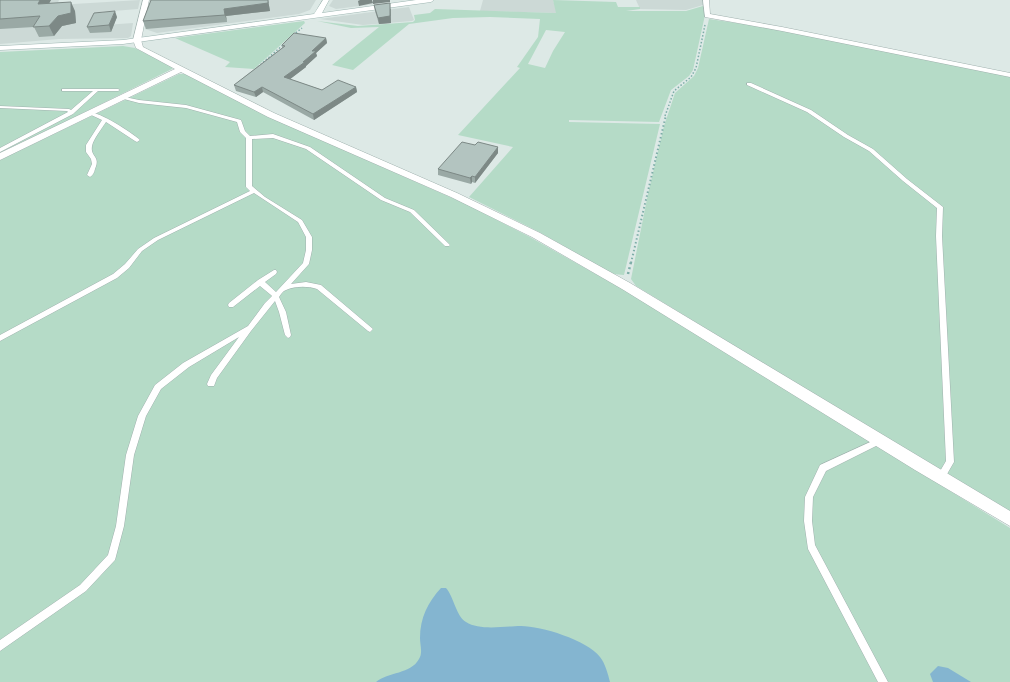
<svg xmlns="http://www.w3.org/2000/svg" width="1010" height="682" font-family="'IBM Plex Sans',sans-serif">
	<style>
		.built { fill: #ccd9d6 }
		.green { fill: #b5dbc7; fill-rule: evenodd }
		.water { fill: #84b5d0 }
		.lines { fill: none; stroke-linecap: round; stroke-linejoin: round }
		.lane-casing { stroke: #a0b1ae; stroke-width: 1 }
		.street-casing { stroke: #a0b1ae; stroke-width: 1 }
		.secondary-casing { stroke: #9db5b1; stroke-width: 1 }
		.path-far2 { stroke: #7dada8; stroke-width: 1.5; stroke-dasharray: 1.5 2; stroke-linecap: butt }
		.path-far1 { stroke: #7dada8; stroke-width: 2; stroke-dasharray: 1.5 2.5; stroke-linecap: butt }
		.path { stroke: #7dada8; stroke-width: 2.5; stroke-dasharray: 2 3; stroke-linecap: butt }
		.lane { fill: #fff; fill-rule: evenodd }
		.street { fill: #fff; fill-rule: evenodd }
		.secondary { fill: #fff; fill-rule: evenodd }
		.wall { fill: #9aa9a5 }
		.shaded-wall { fill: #7d8986 }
		.building { fill: #b3c4c0; stroke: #7d8986 }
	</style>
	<rect width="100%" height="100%" fill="#dde9e6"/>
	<!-- built -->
	<g class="built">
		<polygon points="0,0 59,0 57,5 140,0 138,9 101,12 91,26 133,23 131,36 128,38 59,39 0,44"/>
		<polygon points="151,0 316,0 310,10 299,14 157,33 145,29"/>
		<polygon points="333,0 375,0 375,4 336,9 329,6"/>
		<polygon points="483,0 553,0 557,13 480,11"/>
		<polygon points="636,0 702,0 703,5 686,10 640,9"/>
		<polygon points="409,7 414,20 412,21 363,25 320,19"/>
	</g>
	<!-- green -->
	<g class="green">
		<path d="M553,0l63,2 2,5h22v2l-14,2h60l17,-5 2,9 -12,55 -4,6 -18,14 -12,32 -90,-2v2l91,2 -36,151 -11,-1 -74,-42 -70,-35 44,-50 -55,-12 62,-67 -3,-1 21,-30 2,-18 -50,-2 -37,1 -44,6 -56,46 -21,-5 47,-38 -28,1 -34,-7 41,5 55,-4 2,-2 -1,-5 16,-2 5,-4 121,4zM546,30l19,2 -12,19 -8,17 -17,-4z"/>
		<polygon points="709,19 764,27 1010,76 1010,513 636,286 631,279 648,194 664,126 675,93 694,76 698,68"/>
		<polygon points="304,21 305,23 254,69 225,67 230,62 175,38"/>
		<polygon points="123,46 135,48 173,67 172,69 0,154 0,52"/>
		<polygon points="179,74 186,74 269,117 468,205 528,236 633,295 1010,528 1010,682 0,682 0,160"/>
	</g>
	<!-- water -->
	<g class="water">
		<path d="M441,588h5c8,9 10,28 20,34 14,9 39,4 55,4 20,0 66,14 79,31 5,6 8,17 10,25h-234c12,-10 35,-8 43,-23 4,-6 1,-14 1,-21 0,-20 8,-36 21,-50z"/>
		<polygon points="938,666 948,668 971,682 933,682 930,674"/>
	</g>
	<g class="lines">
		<defs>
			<g id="lane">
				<polygon points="747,83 751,83 811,110 848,135 873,149 907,179 943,207 942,236 954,462 943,481 940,482 937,481 936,478 946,461 936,236 937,208 903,181 869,151 844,137 807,112 747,85"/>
				<polygon points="62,89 118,89 120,90 118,91 98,91 73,114 0,152 0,148 68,112 67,111 0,108 0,106 69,109 71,110 93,91 62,91"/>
				<path d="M120,96l19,4 47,5 55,15 4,11 5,5 23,-2 37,13 75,51 29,12 36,35 -1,1h-4l-35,-34 -29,-12 -75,-51 -33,-11 -21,1v47l13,11 37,23 10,17v13l-3,14 -18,20 15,-2 15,3 52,44 -3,3 -2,-1 -51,-42c-9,-3 -22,-3 -31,1 -3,1 -5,4 -7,7l7,15 5,23 -1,2 -2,1 -3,-3 -6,-23 -4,-11 -24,30 -34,47 -3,8h-6l-1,-2 4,-9 28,-38 -50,30 -28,22 -15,27 -12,39 -10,71 -9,34 -29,31 -86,60v-11l80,-55 28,-30 8,-29 10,-71 12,-39 17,-31 28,-22 65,-37 17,-23 7,-7 -1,-1 -11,-9 -27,21h-4l-1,-2 1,-2 29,-23 16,-10h2l1,2 -1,2 -11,8 11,10 27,-29 3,-13v-13l-8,-15 -44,-29 -96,47 -16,11 -13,17 -12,10 -117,63v-6l113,-61 12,-10 13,-15 16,-11 96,-47 -4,-4v-49l-6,-6 -3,-10 -51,-14 -47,-5 -19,-5z"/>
				<path d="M89,112c11,0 42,20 51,28l-3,2 -2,-1 -29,-19c-4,6 -13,18 -14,24 -2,11 9,10 3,23 -1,4 -2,6 -5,8l-3,-2 5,-11 -1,-5 -5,-7v-7l16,-25 -13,-6z"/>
				<polygon points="879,438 882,439 883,441 882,443 826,471 813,497 812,521 815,545 888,682 878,682 808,549 804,521 805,497 820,465"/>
			</g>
			<g id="street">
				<polygon points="143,0 149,0 141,40 143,47 274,113 457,193 540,233 630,283 1010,511 1010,526 915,470 622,289 532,237 451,197 268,117 181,72 0,160 0,153 175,69 136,48 133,40"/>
				<polygon points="703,0 709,0 710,14 782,27 1010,73 1010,77 782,31 705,17"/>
			</g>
			<polygon id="secondary" points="323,0 329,0 322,13 416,0 434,0 431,2 123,44 0,50 0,46 123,40 314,14"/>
		</defs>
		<!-- lane casing -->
		<use href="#lane" class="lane-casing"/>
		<!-- street casing -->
		<use href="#street" class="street-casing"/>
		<!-- secondary casing -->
		<use href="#secondary" class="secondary-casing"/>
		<!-- path-far2 -->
		<g class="path-far2">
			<polyline points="293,35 302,28"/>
			<polyline points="258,67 284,44"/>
			<polyline points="665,116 674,91 691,77 696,68 705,25"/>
		</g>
		<!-- path-far1 -->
		<polyline class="path-far1" points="631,263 666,115"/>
		<!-- path -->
		<polyline class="path" points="628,274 631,262"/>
		<!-- lane -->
		<use href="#lane" class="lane"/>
		<!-- street -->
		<use href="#street" class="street"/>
		<!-- secondary -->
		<use href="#secondary" class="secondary"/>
	</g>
	<!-- wall -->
	<g class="wall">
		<polygon points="0,0 51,0 49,3 75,11 76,23 62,26 54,36 39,37 34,27 0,29"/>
		<polygon points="151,0 268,0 270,11 226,16 227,22 146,29 143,21"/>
		<polygon points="374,5 391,9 391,23 379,24 375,11"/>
		<polygon points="117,17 111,32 90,33 87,27"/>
		<polygon points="326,38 327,43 316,53 317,56 306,66 306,67 290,79 322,90 356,87 357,92 314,120 263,92 256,97 236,91 234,85 282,48 282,45"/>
		<polygon points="498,147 498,153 475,183 472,182 471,184 438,175 438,169"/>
	</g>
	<!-- shaded-wall -->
	<g class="shaded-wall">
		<polygon points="40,0 51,0 43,14 38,4"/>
		<polygon points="268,0 270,11 226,16 227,22 225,15 224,9"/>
		<polygon points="360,0 372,0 373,3 359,6 358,1"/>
		<polygon points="373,0 390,0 390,2 373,4"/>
		<polygon points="71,2 75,11 76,23 62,26 54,36 49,26"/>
		<polygon points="390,3 391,23 379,24 378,18"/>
		<polygon points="115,11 117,17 111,32 109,25"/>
		<polygon points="326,38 327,43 316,53 317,56 306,66 306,67 285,83 284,77 303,62 312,51"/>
		<polygon points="262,87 263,92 256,97 254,92"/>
		<polygon points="356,87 357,92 314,120 313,114"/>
		<polygon points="498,147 498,153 475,183 475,177"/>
		<polygon points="472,176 472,182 471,184 470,178"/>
	</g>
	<!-- building -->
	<g class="building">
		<polygon points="0,0 40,0 38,4 71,2 71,13 58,16 49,26 33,27 40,16 0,19"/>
		<polygon points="151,0 268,0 268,3 224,9 225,15 143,21"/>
		<polygon points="390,3 390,16 378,18 374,5"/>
		<polygon points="115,11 109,25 87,27 94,13"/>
		<polygon points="294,33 326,38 312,51 316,51 303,62 305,62 284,77 322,90 338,80 356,87 313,114 262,87 254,92 234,85 285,46 282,45"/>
		<polygon points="462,142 475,145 478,142 498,147 475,177 472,176 470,178 438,169"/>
	</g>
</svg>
